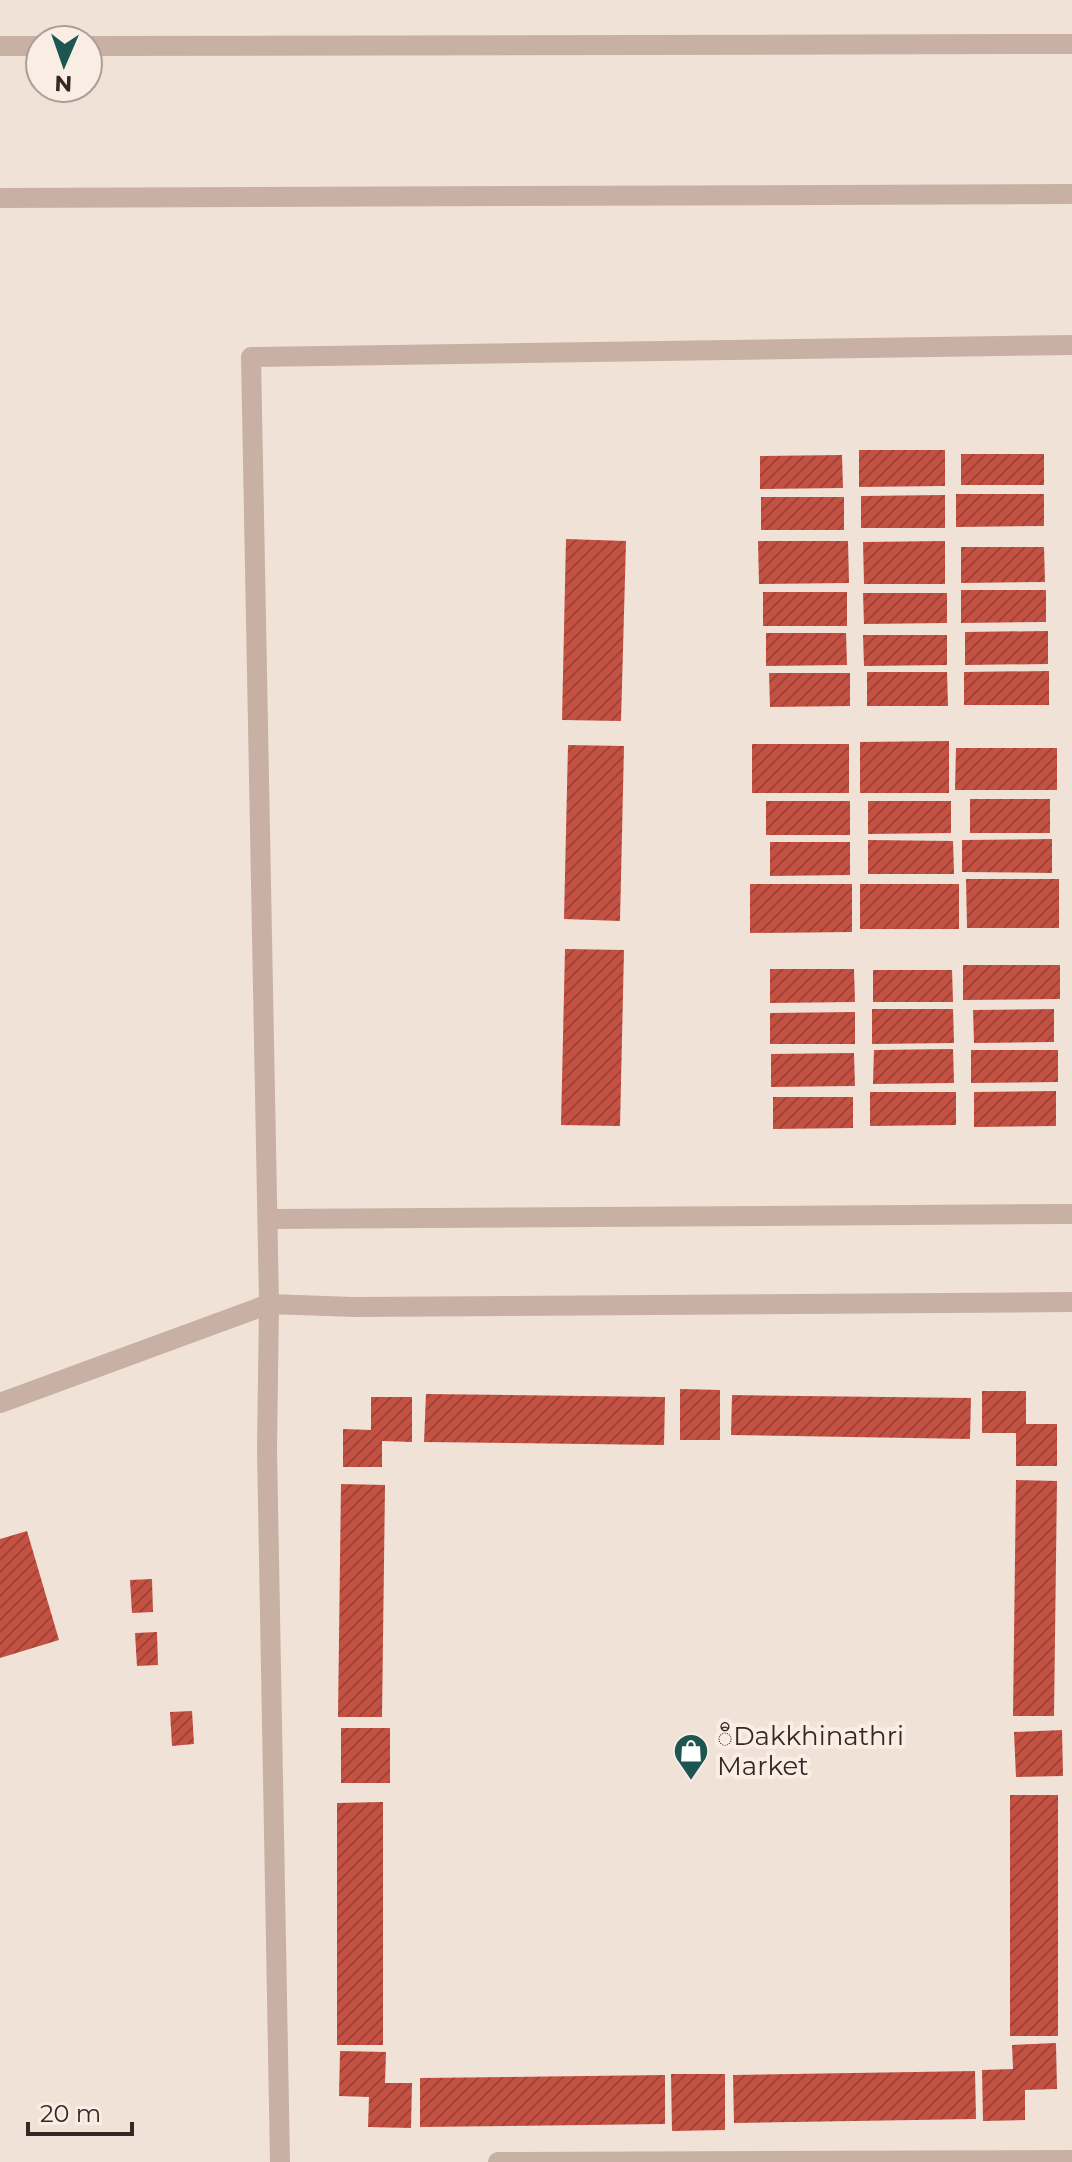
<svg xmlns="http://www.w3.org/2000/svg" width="1072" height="2162" font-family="Montserrat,sans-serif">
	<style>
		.building { fill: url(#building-hatch) }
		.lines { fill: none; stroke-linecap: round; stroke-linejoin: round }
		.minor { stroke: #c8b0a4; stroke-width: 20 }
		.labels { text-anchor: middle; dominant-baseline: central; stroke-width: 8; stroke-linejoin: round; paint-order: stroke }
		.poi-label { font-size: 26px; fill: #342826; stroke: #f9ede4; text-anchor: start }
	</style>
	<defs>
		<pattern id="building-hatch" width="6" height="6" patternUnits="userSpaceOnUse" patternTransform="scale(2)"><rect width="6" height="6" fill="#c55142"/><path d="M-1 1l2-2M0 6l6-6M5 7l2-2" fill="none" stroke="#a14337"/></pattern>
	</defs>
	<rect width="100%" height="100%" fill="#f1e2d8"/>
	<!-- building -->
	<g class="building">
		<polygon points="859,450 945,450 945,486 859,487"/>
		<rect x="961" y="454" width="83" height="31"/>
		<polygon points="842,455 843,488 760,489 760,456"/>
		<polygon points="956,494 1044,494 1044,526 956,527"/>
		<polygon points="945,495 945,528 861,528 861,496"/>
		<rect x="761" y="497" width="83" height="33"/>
		<polygon points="566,539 626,541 621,721 562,720"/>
		<polygon points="758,541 848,541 849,583 759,584"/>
		<polygon points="945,541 945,584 864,584 863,542"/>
		<polygon points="961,547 1044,547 1045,582 961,583"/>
		<polygon points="961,590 1046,590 1046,622 961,623"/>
		<rect x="763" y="592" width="84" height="34"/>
		<polygon points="863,593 947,593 947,623 864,624"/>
		<polygon points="1048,631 1048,664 965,665 965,632"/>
		<polygon points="766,633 846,633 847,665 766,666"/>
		<polygon points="863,635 947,635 947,665 864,666"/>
		<polygon points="1049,671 1049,705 964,705 964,672"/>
		<polygon points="867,672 947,672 948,706 867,706"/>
		<polygon points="769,673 850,673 850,706 770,707"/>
		<polygon points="949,741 949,793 860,793 860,742"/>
		<rect x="752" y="744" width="97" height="49"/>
		<polygon points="568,745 624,746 620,921 564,919"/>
		<polygon points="956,748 1057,748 1057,790 955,790"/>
		<rect x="970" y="799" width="80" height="34"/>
		<rect x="766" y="801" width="84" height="34"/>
		<polygon points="868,801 951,801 951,833 868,834"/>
		<polygon points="1052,839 1052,873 962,872 962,840"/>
		<polygon points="868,840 953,841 954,874 868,874"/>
		<polygon points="770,842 850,842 850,875 770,876"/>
		<polygon points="966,879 1059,879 1059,928 967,928"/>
		<polygon points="750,884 852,884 852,932 750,933"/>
		<rect x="860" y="884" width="99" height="45"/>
		<polygon points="565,949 624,950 620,1126 561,1125"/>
		<polygon points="963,965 1060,965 1060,999 963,1000"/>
		<polygon points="770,969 854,969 855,1002 770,1003"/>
		<polygon points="873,970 952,970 953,1002 873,1002"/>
		<polygon points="872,1009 953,1009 954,1043 872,1044"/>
		<polygon points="1054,1009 1054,1042 974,1043 973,1010"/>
		<polygon points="855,1012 855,1044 770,1044 770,1013"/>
		<polygon points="953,1049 954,1083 873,1084 874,1050"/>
		<polygon points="971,1050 1058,1050 1058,1082 971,1083"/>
		<polygon points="854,1053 855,1086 771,1087 771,1054"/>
		<polygon points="1056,1091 1056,1126 974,1127 974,1092"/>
		<polygon points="870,1092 956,1092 956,1125 870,1126"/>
		<polygon points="773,1097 853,1097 853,1128 773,1129"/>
		<polygon points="680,1389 720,1390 720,1440 680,1440"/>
		<polygon points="982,1391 1026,1391 1026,1424 1057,1424 1057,1466 1016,1466 1016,1433 982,1433"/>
		<polygon points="426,1394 665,1397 664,1445 424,1442"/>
		<polygon points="732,1395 971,1398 970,1439 731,1435"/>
		<polygon points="371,1397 412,1397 412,1442 382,1441 382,1467 343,1467 343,1429 371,1430"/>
		<polygon points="1016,1480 1057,1481 1054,1716 1013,1716"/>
		<polygon points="341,1484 385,1485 382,1717 338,1717"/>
		<polygon points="27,1531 59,1640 0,1658 0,1539"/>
		<polygon points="152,1579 153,1612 132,1613 130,1580"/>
		<polygon points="157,1632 158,1665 137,1666 135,1633"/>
		<polygon points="192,1711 194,1744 172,1746 170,1712"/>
		<rect x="341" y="1728" width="49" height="55"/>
		<polygon points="1062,1730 1063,1776 1016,1777 1014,1732"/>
		<rect x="1010" y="1795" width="48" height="241"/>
		<polygon points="383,1802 383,2045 337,2045 337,1803"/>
		<polygon points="1056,2043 1057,2089 1025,2090 1025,2120 983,2121 982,2070 1013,2069 1012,2045"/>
		<polygon points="340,2051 386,2052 385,2083 412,2083 411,2128 368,2127 369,2097 339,2096"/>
		<polygon points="975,2071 976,2119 734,2123 733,2075"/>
		<polygon points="671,2074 725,2074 725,2130 672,2131"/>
		<polygon points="665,2075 665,2124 420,2127 420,2078"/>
	</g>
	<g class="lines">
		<!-- minor -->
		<g class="minor">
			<polyline points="0,46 40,46"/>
			<polyline points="88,46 1072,44"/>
			<polyline points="0,198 1072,194"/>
			<polyline points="268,1219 1072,1214"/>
			<polyline points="0,1403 269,1304 251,357 1072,345"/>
			<polyline points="280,2162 267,1449 269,1304 354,1307 1072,1302"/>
			<polyline points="498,2162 1072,2160"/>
		</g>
	</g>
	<!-- icons -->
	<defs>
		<symbol id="shop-pin" viewBox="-11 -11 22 30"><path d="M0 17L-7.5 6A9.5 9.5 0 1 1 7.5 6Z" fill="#1c5551" stroke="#f9ede4"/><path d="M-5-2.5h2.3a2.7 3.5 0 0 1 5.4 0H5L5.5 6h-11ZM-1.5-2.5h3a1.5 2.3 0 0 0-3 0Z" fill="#fff"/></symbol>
	</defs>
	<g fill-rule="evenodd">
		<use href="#shop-pin" x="671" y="1731" width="40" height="54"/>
	</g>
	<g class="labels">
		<!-- poi labels -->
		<g class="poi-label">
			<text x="717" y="1736">ီDakkhinathri<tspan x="717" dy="30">Market</tspan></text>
		</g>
	</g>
	<!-- north arrow -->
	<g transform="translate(64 64) rotate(182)"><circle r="38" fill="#f9ede4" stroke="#aa9e98" stroke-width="2"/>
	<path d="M0-6L14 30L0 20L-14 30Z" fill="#1c5551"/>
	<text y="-12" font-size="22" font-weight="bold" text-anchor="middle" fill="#342826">N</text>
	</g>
	<!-- scale -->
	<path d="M28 2122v12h104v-12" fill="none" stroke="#342826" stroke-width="4"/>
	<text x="40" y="2122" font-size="24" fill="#342826" stroke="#f9ede4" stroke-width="6" paint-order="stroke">20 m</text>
</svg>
